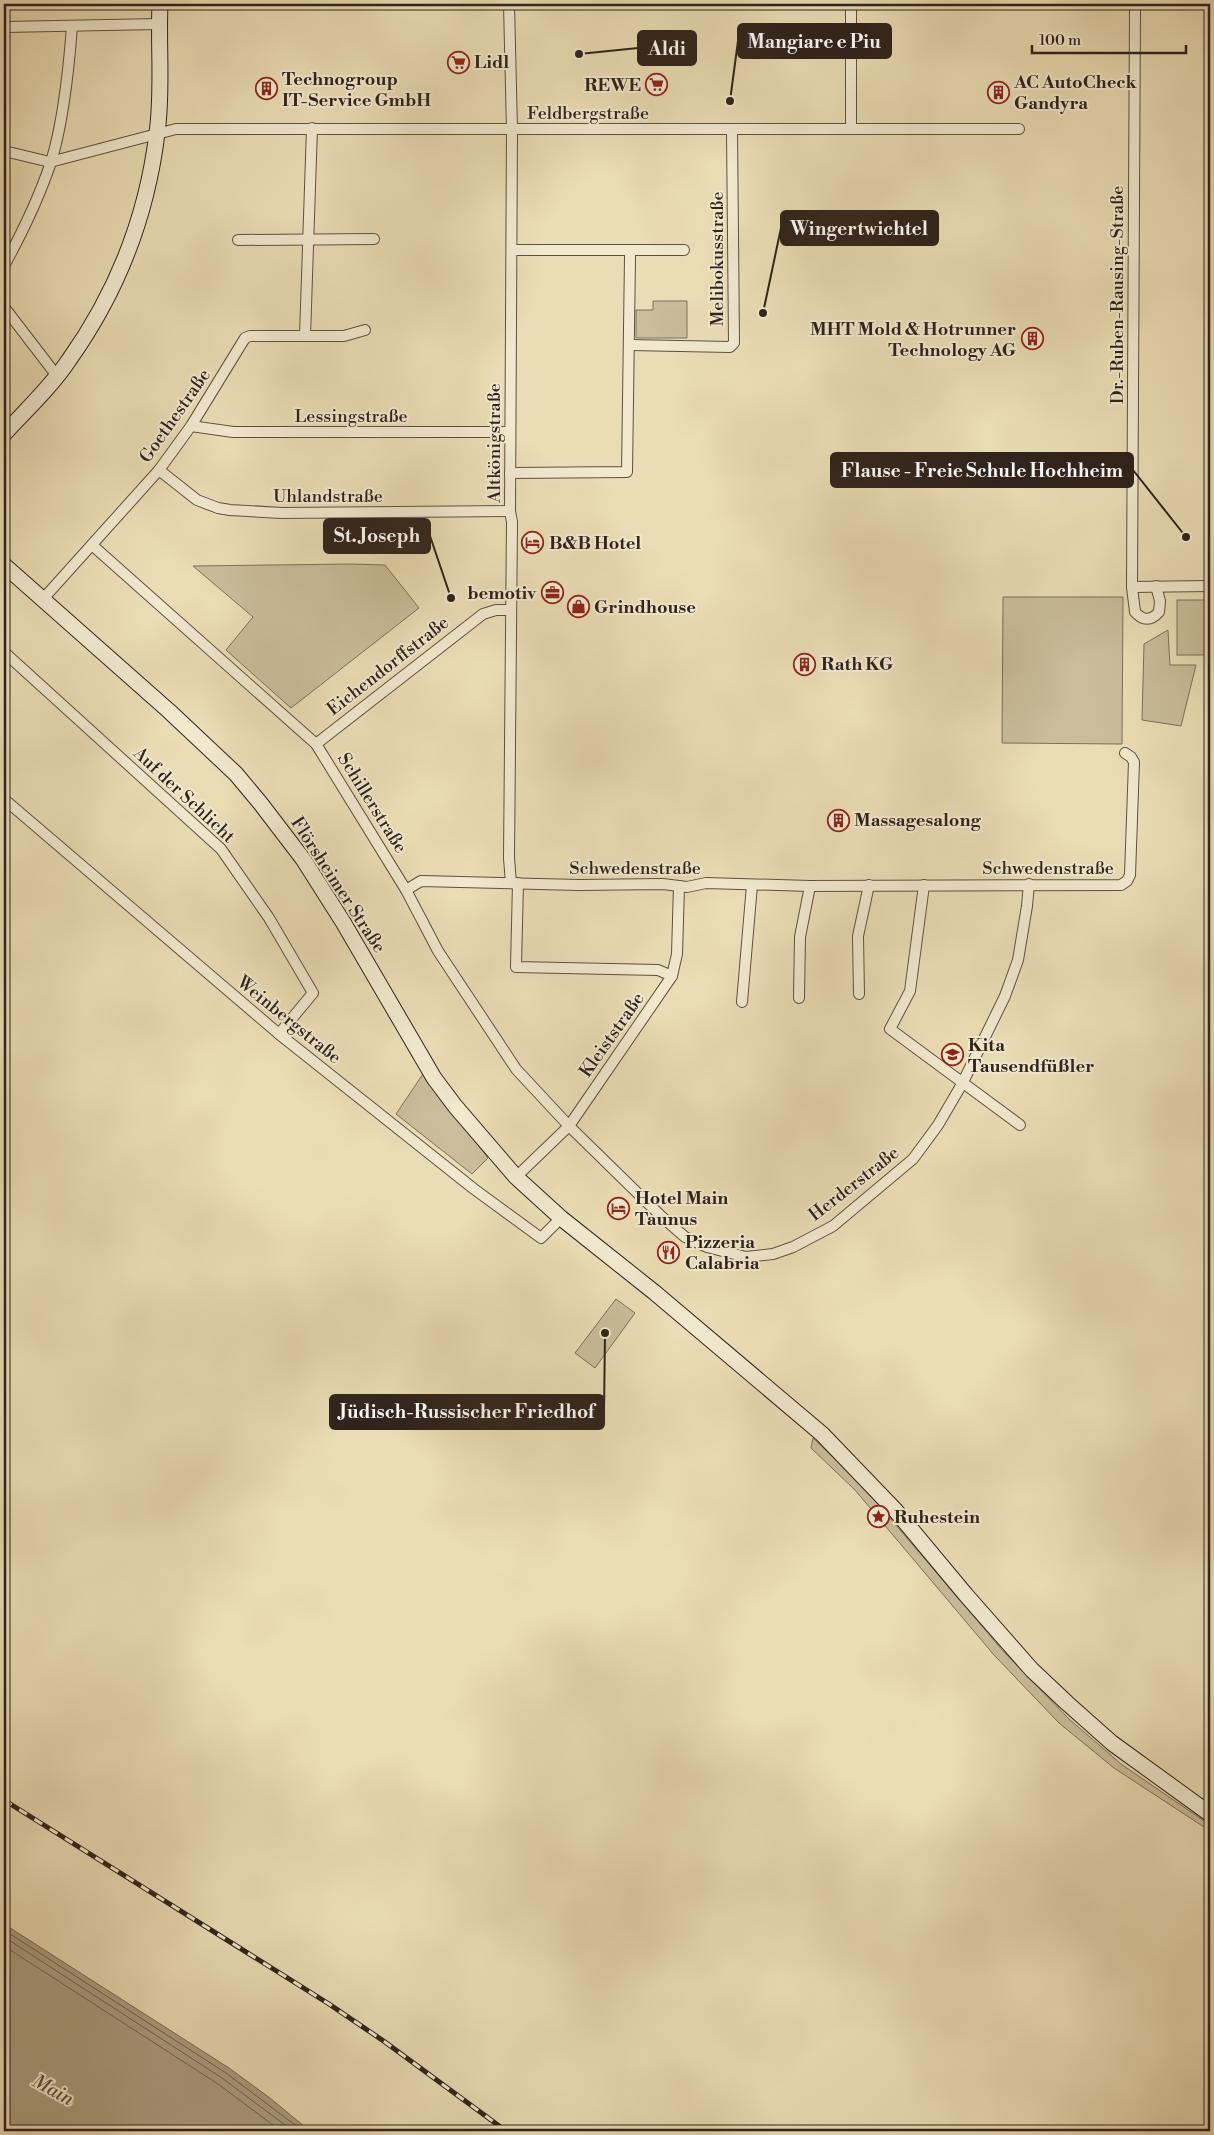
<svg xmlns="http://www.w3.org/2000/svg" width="1214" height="2135" font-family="'Libre Bodoni',serif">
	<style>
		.green { fill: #cabd9a; stroke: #7c705b }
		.water { fill: #aa9d80; stroke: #796c58 }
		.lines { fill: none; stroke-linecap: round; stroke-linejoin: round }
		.shore { stroke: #6c604e; stroke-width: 1 }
		.street-casing { stroke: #5e5142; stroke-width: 12 }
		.secondary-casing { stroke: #2f231c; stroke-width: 17 }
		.street { stroke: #f1e8ce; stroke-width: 10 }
		.secondary { stroke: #f1e8ce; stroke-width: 15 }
		.rail-casing { stroke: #2f231c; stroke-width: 5 }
		.rail { stroke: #f1e8ce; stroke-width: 3; stroke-dasharray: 9; stroke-linecap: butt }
		.labels { text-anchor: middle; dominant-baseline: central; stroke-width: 4; stroke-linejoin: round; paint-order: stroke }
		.poi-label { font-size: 18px; font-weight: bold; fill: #2f231c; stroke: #f1e8ce; text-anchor: start }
		.street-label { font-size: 18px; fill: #2f231c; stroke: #f1e8ce }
		.water-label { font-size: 19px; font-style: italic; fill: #5a4e3f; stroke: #f1e8ce }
		.leader { fill: none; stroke: #2f231c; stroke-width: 2 }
		.callout-dot { fill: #2f231c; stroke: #f1e8ce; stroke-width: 2 }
		.callout { fill: #2f231c; stroke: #2f231c; stroke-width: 2 }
		.callout-label { font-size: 19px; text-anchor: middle; font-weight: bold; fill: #fff }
	</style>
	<rect width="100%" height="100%" fill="#eadcb4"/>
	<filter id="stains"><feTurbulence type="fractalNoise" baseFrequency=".004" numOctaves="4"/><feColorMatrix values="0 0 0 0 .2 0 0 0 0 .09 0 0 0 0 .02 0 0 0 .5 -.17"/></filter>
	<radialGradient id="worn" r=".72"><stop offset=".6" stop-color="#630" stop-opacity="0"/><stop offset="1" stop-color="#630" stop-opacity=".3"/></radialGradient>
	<!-- green -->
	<g class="green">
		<polygon points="653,301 687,301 687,338 636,338 636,310 653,310"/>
		<polygon points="351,564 385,565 419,608 291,708 226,650 253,617 193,566"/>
		<polygon points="1003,597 1123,597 1122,744 1002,743"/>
		<rect x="1177" y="600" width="32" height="55"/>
		<polygon points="1168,630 1170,665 1196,665 1181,726 1142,720 1144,644"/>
		<polygon points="423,1074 488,1158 472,1174 396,1114"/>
		<polygon points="616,1299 635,1313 595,1368 575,1353"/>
		<polygon points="813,1438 861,1484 1003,1651 1069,1719 1121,1764 1210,1825 1210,1831 1114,1768 1059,1723 994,1655 855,1490 811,1448"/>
	</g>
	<!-- water -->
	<polygon class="water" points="4,1924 229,2068 270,2098 310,2131 4,2131"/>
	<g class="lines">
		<!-- shore -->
		<g class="shore">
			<polyline points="4,1930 226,2073 303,2131"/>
			<polyline points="4,1937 222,2078 293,2131"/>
			<polyline points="4,1946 218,2084 281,2131"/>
		</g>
		<defs>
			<g id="street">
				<polyline points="509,4 512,130 510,511 512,522 509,858 511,883"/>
				<polyline points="851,4 851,129"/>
				<path d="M1135,4l-3,583 3,25c8,9 16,9 24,0l1,-11 -4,-15"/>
				<polyline points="4,27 159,24"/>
				<polyline points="4,151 50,162 176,129 1019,129"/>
				<polyline points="238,240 374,239"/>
				<polyline points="630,250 684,250"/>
				<path d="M4,266c18,-33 35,-68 47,-104 12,-39 18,-95 21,-136"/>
				<polyline points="4,307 57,376"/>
				<polyline points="305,336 312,128"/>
				<polyline points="629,345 730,347 734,343 732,129"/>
				<polyline points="191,426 233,432 510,432"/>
				<polyline points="159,470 197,500 218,508 230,510 282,513 510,511"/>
				<polyline points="510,473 627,472 630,257 630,250 512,250"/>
				<polyline points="92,545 316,744 406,890 438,951 516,1069 569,1126 662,1217 685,1237 707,1247 746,1257 773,1254 793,1247 833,1226 913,1159 938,1125 962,1084 1005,996 1018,960 1027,906 1029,884"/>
				<polyline points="1132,587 1210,586"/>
				<polyline points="43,599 159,470 191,426 245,338 250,336 344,336 365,330"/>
				<polyline points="4,652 221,849 269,918 313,993 279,1034"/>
				<polyline points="316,744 483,614 496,610 510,610"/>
				<polyline points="4,799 279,1034 474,1189 541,1238 561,1218"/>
				<polyline points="518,883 516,967 658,970 672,976"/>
				<polyline points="924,885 910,991 890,1029 1020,1125"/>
				<polyline points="406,890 421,881 579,885 663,884 687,887 706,883 810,886 1121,885 1127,881 1130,875 1134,762 1131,757 1125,753"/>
				<polyline points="859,994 858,936 869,885"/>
				<polyline points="799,998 800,937 810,886"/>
				<polyline points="742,1002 752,885"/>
				<polyline points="516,1177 569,1126 672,976 677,954 679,886"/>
			</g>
			<g id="secondary">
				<path d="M4,434c22,-24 47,-47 65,-74 49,-69 78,-144 88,-227 6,-43 1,-87 3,-129"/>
				<polyline points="4,565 169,711 236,774 261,804 303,859 343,922 434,1078 455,1106 516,1177 561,1218 654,1292 822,1434 896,1511 966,1595 1032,1670 1067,1703 1112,1743 1210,1814"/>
			</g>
		</defs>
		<!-- street casing -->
		<use href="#street" class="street-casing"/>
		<!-- secondary casing -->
		<use href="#secondary" class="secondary-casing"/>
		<!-- street -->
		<use href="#street" class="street"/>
		<!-- secondary -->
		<use href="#secondary" class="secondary"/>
		<defs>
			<polyline id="rail" points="4,1800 329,2004 385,2042 506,2131"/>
		</defs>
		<!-- rail casing -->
		<use href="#rail" class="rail-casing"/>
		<!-- rail -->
		<use href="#rail" class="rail"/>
	</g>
	<!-- icons -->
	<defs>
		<symbol id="supermarket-ring" viewBox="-11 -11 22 22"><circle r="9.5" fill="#f1e8ce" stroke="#8f2418" stroke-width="1.5"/><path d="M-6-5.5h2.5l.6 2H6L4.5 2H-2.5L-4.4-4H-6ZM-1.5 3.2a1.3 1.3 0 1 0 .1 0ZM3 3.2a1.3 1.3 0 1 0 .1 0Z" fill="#8f2418"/></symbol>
		<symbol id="building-ring" viewBox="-11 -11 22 22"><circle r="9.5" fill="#f1e8ce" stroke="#8f2418" stroke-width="1.5"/><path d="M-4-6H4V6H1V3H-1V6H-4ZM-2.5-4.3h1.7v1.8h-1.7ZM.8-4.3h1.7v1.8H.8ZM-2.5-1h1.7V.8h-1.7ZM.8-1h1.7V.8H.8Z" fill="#8f2418"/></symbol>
		<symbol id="hotel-ring" viewBox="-11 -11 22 22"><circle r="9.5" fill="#f1e8ce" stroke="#8f2418" stroke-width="1.5"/><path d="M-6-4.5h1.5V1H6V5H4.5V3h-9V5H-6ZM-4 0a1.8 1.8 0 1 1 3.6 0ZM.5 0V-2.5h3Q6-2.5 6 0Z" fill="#8f2418"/></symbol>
		<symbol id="office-ring" viewBox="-11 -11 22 22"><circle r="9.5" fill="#f1e8ce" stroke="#8f2418" stroke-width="1.5"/><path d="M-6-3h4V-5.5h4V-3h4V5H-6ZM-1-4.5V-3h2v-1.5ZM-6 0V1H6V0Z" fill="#8f2418"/></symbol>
		<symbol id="shop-ring" viewBox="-11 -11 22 22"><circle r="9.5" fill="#f1e8ce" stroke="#8f2418" stroke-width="1.5"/><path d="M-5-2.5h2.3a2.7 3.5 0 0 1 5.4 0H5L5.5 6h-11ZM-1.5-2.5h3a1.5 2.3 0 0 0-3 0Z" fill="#8f2418"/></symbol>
		<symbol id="school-ring" viewBox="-11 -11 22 22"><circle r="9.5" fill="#f1e8ce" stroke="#8f2418" stroke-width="1.5"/><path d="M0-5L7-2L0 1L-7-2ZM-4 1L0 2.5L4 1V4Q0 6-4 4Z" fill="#8f2418"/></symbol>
		<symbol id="restaurant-ring" viewBox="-11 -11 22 22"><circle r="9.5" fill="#f1e8ce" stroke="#8f2418" stroke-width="1.5"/><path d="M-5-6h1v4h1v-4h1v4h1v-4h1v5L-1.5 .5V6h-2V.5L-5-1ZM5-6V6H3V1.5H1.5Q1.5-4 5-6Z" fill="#8f2418"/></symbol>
		<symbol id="sight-ring" viewBox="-11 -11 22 22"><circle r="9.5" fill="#f1e8ce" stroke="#8f2418" stroke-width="1.5"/><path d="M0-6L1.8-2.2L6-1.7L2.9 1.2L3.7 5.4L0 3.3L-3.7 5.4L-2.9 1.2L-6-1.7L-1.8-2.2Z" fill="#8f2418"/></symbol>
	</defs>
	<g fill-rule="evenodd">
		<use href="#supermarket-ring" x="446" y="50" width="25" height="25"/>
		<use href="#supermarket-ring" x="644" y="72" width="25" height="25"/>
		<use href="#building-ring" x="254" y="76" width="25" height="25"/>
		<use href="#building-ring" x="986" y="80" width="25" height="25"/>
		<use href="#building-ring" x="1020" y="326" width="25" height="25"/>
		<use href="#hotel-ring" x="520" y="530" width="25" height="25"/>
		<use href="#office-ring" x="540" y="580" width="25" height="25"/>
		<use href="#shop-ring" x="566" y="594" width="25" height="25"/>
		<use href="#building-ring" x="792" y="652" width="25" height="25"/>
		<use href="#building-ring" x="826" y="808" width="25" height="25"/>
		<use href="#school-ring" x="940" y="1042" width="25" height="25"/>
		<use href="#hotel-ring" x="606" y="1196" width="25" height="25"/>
		<use href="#restaurant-ring" x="656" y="1240" width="25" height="25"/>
		<use href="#sight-ring" x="866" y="1504" width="25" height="25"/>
	</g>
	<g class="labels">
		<!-- poi labels -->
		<g class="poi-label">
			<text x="474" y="62">Lidl</text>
			<text x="282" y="79">Technogroup<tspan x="282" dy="21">IT-Service GmbH</tspan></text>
			<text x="1014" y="82">AC AutoCheck<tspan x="1014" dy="21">Gandyra</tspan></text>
			<text x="641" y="85" text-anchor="end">REWE</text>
			<text x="1016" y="329" text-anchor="end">MHT Mold &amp; Hotrunner<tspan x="1016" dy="21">Technology AG</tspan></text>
			<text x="549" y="543">B&amp;B Hotel</text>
			<text x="536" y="593" text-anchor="end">bemotiv</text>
			<text x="594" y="607">Grindhouse</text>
			<text x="821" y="664">Rath KG</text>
			<text x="854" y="820">Massagesalong</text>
			<text x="968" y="1045">Kita<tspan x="968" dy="21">Tausendfüßler</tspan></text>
			<text x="635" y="1198">Hotel Main<tspan x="635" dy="21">Taunus</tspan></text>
			<text x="685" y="1242">Pizzeria<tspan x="685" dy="21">Calabria</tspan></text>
			<text x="894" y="1517">Ruhestein</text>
		</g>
		<!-- street labels -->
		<g class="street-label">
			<text x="588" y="113">Feldbergstraße</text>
			<text transform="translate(717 259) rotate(-90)">Melibokusstraße</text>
			<text transform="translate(1117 295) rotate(-90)">Dr.-Ruben-Rausing-Straße</text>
			<text transform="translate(175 416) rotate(-55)">Goethestraße</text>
			<text x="351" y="416">Lessingstraße</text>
			<text transform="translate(494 443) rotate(-90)">Altkönigstraße</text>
			<text x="328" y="496">Uhlandstraße</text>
			<text transform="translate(388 666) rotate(-38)">Eichendorffstraße</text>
			<text transform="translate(184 795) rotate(43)">Auf der Schlicht</text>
			<text transform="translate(372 803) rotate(58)">Schillerstraße</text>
			<text x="635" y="868">Schwedenstraße</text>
			<text x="1048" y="868">Schwedenstraße</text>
			<text transform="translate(338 885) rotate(57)">Flörsheimer Straße</text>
			<text transform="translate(289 1020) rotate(39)">Weinbergstraße</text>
			<text transform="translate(612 1035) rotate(-55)">Kleiststraße</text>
			<text transform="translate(854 1184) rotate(-38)">Herderstraße</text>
		</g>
		<!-- water labels -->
		<g class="water-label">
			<text transform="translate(53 2090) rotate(29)">Main</text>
		</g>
	</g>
	<!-- callouts -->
	<path class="leader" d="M730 101L738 41M579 54L638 48M763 313L781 228M1186 537L1133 470M451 598L430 536M605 1333L604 1412"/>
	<g class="callout-dot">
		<circle cx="730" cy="101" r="5"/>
		<circle cx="579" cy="54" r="5"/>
		<circle cx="763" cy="313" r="5"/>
		<circle cx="1186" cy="537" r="5"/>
		<circle cx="451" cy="598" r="5"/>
		<circle cx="605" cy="1333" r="5"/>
	</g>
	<g class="callout">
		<rect x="738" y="24" width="153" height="34" rx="5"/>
		<rect x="638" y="31" width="58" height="34" rx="5"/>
		<rect x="781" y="211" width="157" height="34" rx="5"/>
		<rect x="831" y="453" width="302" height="34" rx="5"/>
		<rect x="324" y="519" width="106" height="34" rx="5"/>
		<rect x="330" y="1395" width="274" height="34" rx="5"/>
	</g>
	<g class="callout-label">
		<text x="814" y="48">Mangiare e Piu</text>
		<text x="667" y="55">Aldi</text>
		<text x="859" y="235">Wingertwichtel</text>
		<text x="982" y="477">Flause - Freie Schule Hochheim</text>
		<text x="377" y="542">St. Joseph</text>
		<text x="467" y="1418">Jüdisch-Russischer Friedhof</text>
	</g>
	<!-- margin -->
	<rect width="1214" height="2135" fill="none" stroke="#eadcb4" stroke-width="20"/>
	<rect x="5" y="5" width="1204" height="2125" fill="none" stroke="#2f231c" stroke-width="2.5"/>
	<rect x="10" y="10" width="1194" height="2115" fill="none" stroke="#2f231c"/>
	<!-- scale -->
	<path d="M1032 45v8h154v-8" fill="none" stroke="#2f231c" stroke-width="2.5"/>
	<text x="1039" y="45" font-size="15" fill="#2f231c" stroke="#f1e8ce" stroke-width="4" paint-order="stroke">100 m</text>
	<rect width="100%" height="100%" filter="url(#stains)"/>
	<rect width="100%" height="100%" fill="url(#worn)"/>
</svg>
